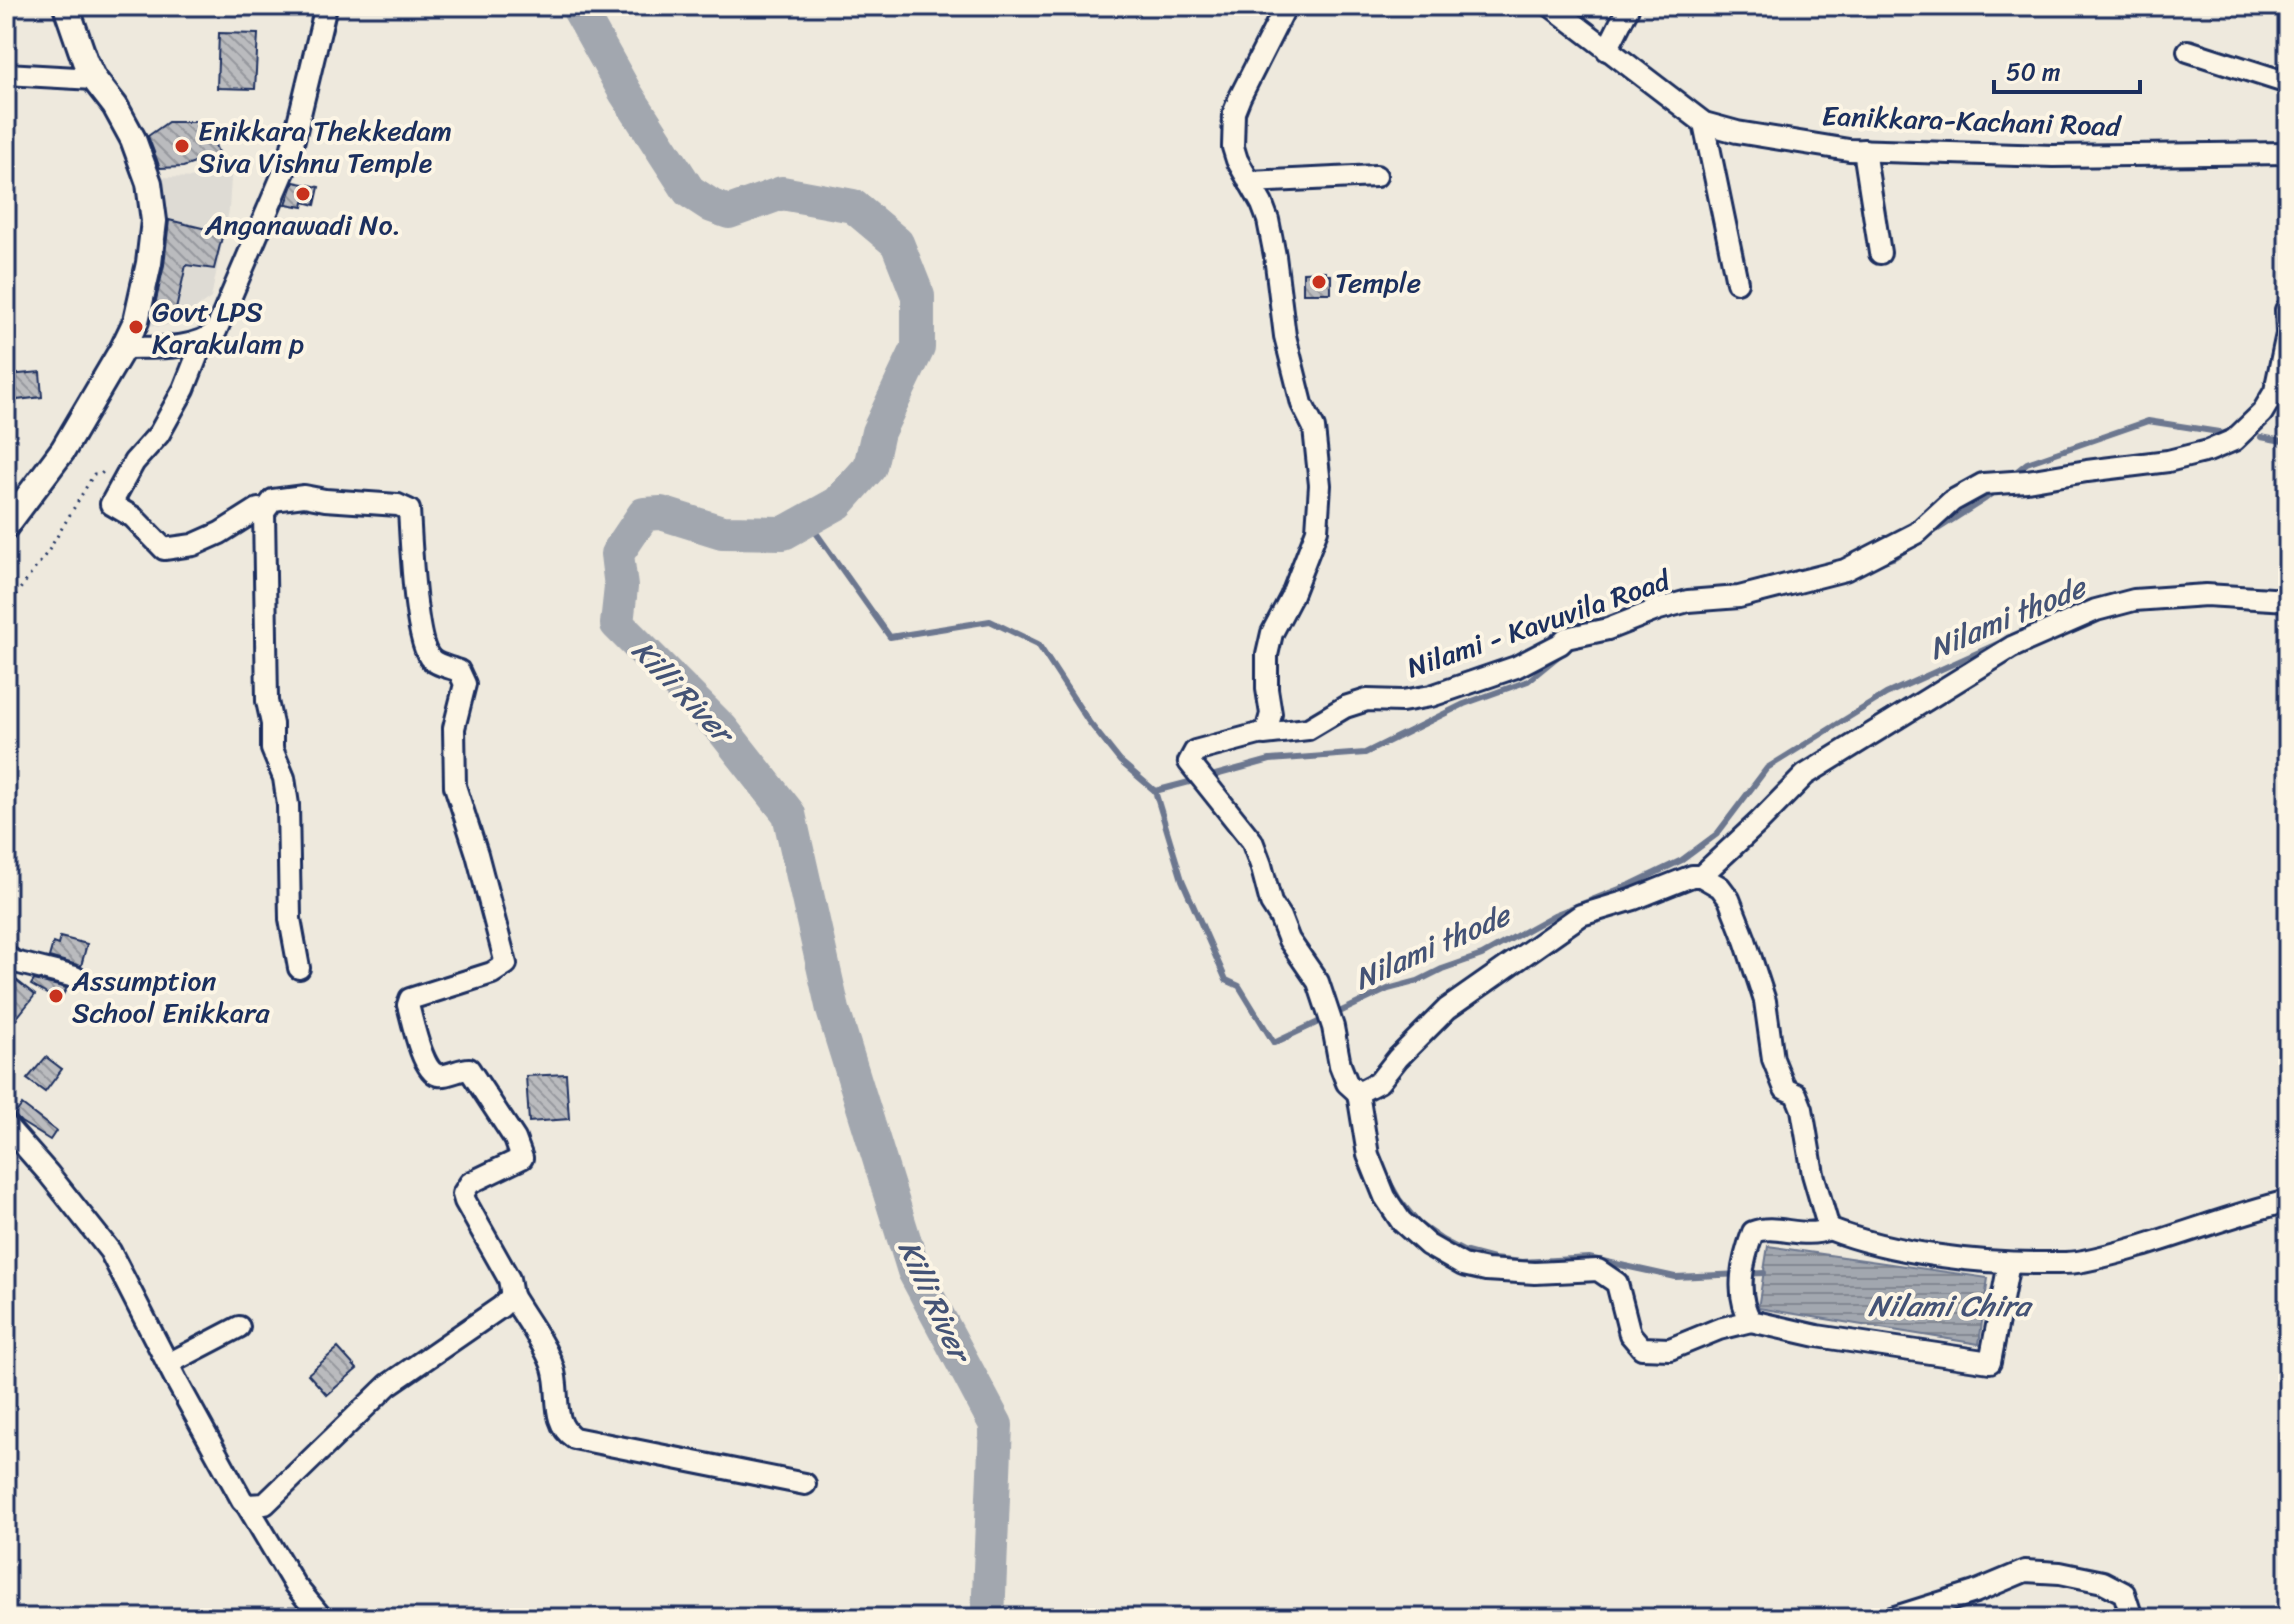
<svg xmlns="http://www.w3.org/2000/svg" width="2294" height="1624" font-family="Sriracha,sans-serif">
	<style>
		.built { fill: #dedbd4 }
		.water { fill: url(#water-rules); stroke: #6c778f; stroke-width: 2 }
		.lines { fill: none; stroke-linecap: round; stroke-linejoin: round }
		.stream { stroke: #6c778f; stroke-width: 6 }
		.river { stroke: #a2a7af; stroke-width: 34 }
		.building { fill: url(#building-back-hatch); stroke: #1b2f5e; stroke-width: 2 }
		.minor-casing { stroke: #1b2f5e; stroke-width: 26 }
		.major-casing { stroke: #1b2f5e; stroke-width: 30 }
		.path { stroke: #1b2f5e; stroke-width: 3; stroke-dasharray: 2 6; stroke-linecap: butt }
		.minor { stroke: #fcf5e5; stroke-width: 20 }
		.major { stroke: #fcf5e5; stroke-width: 24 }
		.poi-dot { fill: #c8321e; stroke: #fcf5e5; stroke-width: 3 }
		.labels { text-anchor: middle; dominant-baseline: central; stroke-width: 8; stroke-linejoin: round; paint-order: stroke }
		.street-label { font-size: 28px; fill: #1b2f5e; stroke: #fcf5e5 }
		.poi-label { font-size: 28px; fill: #1b2f5e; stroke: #fcf5e5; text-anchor: start }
		.water-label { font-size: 30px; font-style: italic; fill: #445376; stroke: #fcf5e5 }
	</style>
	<defs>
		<pattern id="water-rules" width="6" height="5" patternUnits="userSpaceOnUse" patternTransform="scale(2)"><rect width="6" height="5" fill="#a2a7af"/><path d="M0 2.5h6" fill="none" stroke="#838892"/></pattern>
		<pattern id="building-back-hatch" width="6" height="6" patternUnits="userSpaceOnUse" patternTransform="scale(2)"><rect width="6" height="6" fill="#babbbe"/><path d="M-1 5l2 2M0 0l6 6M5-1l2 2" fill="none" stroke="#96989e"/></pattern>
	</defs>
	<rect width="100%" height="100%" fill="#eee9dd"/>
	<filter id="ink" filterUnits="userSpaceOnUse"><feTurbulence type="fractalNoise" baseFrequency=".0125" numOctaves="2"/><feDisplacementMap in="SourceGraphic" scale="16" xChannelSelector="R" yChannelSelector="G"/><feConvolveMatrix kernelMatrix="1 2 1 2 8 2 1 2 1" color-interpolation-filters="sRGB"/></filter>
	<g filter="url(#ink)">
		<!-- built -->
		<polygon class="built" points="212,163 232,163 229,210 211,298 175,323 159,327 138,322 157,177 209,178"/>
		<!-- water -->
		<polygon class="water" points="1768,1246 1988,1278 1979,1344 1758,1308"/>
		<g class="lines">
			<!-- stream -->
			<g class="stream">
				<polyline points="2261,437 2288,442"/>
				<polyline points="2011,476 2027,463 2148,421 2219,432"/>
				<polyline points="807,520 890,637 990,621 1038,644 1089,722 1120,761 1155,791 1182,880 1226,980 1239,986 1274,1043 1388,989 1418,981 1442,969 1482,955 1554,915 1632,884 1682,860 1717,834 1767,768 1886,694 2006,640"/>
				<polyline points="1927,536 1985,499 1997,489"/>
				<polyline points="1878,563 1893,558 1911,547"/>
				<polyline points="1208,777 1270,760 1365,753 1464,704 1528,681 1561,654"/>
				<polyline points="1155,791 1197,780"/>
				<polyline points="1387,1178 1399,1199 1419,1224 1442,1240 1463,1251 1493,1259 1522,1262 1589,1258 1675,1277 1764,1273"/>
			</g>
			<!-- river -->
			<polyline class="river" points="577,6 625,92 689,191 712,206 729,212 782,193 853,206 897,243 918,296 918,348 878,432 870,467 838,503 784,533 722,532 661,513 644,514 617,554 621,587 617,624 722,729 789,814 833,1010 914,1271 996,1425 988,1618"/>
		</g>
		<!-- building -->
		<g class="building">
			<polygon points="219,33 258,34 255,89 217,88"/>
			<polygon points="168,122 206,122 219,155 183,167 160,168 148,136"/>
			<polygon points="294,182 319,187 315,205 304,202 303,207 286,204"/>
			<polygon points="169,220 223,233 214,269 186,265 175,314 154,309 164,265"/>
			<polygon points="1326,271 1326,275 1331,275 1331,293 1303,293 1303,272"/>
			<polygon points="40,372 42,397 8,401 9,375"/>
			<polygon points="60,937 87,944 81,966 49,957 53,943 58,945"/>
			<polygon points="6,972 35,995 15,1020 6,1012"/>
			<polygon points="34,980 67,988 59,1001 31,985"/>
			<polygon points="46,1057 62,1069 45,1092 27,1079"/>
			<polygon points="566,1074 569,1119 529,1122 526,1076"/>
			<polygon points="22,1105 56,1131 50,1140 21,1122 14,1115"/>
			<polygon points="338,1348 357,1369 327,1395 308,1374"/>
		</g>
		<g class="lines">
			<defs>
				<g id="minor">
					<path d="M1286,6l-46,91 -6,15 -1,35 4,13 25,44 6,16 7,36 10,80 17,68 12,24 6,57 -3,45 -26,67 -19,36 -5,22v34l4,25 -5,18 -71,19 -6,11 63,79 9,24 10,38 9,14 9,23 29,42 15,45 7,38 7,18 11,10 21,-11 19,-24 49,-49 134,-94 53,-16 58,-23h9l19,11 9,12 16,41 20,61 8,58 12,30 11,5 6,15 11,65 16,55c61,24 152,35 217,34 12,0 25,1 37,-2 70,-14 135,-43 205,-60"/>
					<polyline points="1551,6 1704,123 1737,132 1849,150 2053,156 2288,153"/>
					<polyline points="1607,50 1629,6"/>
					<polyline points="2188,51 2288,83"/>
					<polyline points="6,74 94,79"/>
					<polyline points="1704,123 1737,282"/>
					<polyline points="1864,150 1880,253"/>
					<polyline points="1249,182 1376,176"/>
					<polyline points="203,341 184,389 159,434 134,462 111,504 133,517 164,549 193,545 220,533 258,509 264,512 267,701 272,724 272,749 284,778 288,805 290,919 299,968"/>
					<path d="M123,348c26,-1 74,3 93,-17l73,-171 37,-154"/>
					<polyline points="1264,734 1308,729 1345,707 1367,700 1402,701 1431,696 1516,667 1560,644 1566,638 1608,629 1659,609 1688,601 1739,597 1845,570 1917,533 1952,501 1983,484 2027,481 2087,471 2168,461 2208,451 2234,440 2262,413 2275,391 2287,334 2286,310"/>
					<polyline points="1701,876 1759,822 1805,775 2012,647 2096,610 2134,600 2206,595 2288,600"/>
					<polyline points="6,956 15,962 75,977"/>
					<polyline points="1358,1093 1368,1155 1385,1197 1401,1221 1428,1245 1463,1265 1486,1270 1535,1273 1598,1270 1617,1283 1630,1334 1642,1348 1670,1349 1719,1329 1751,1321"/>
					<path d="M6,1125l42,48 62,78 66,129 66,120 5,5 18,-1 123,-119 113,-78 11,-11 -3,-17 -44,-78 -2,-7 7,-11 52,-25 -7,-19 -46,-70c-10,0 -22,8 -31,6 -16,-4 -26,-56 -30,-70l2,-6 82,-26 14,-9 -29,-110 -22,-68 -1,-58 11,-44 -6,-13c-9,-4 -21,-5 -28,-12 -17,-17 -20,-121 -22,-149l-11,-5 -73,-5 -21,-4 -31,4 -9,12"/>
					<path d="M1829,1229c-27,11 -52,-6 -76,3 -10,27 -19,62 -2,89l66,15 173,26 19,-99"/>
					<path d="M512,1296c12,20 35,51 41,72 8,25 -3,54 21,70l231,46"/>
					<polyline points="168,1364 239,1327"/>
					<polyline points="247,1505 294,1584 322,1618"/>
					<polyline points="1892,1618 1975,1592 2025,1571 2060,1573 2103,1582 2124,1593 2132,1618"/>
				</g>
				<polyline id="major" points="6,526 63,450 123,348 136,321 149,263 154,221 149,183 133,139 115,106 94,79 85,61 66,6"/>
			</defs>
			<!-- minor casing -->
			<use href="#minor" class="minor-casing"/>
			<!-- major casing -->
			<use href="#major" class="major-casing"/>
			<!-- path -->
			<polyline class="path" points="6,608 49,550 94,474 101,474 107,468"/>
			<!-- minor -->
			<use href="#minor" class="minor"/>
			<!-- major -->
			<use href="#major" class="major"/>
		</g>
	</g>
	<!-- markers -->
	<g class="poi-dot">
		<circle cx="182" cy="146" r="8"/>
		<circle cx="303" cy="194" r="8"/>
		<circle cx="1319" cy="282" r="8"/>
		<circle cx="136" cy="327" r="8"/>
		<circle cx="56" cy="996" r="8"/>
	</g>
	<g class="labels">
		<!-- street labels -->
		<g class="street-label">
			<text transform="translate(1971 121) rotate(2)">Eanikkara-Kachani Road</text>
			<text transform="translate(1538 624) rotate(-19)">Nilami - Kavuvila Road</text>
		</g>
		<!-- poi labels -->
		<g class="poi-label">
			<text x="198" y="130">Enikkara Thekkedam<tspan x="198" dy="32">Siva Vishnu Temple</tspan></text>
			<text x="303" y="224" text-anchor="middle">Anganawadi No.</text>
			<text x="1335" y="282">Temple</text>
			<text x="152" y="311">Govt LPS<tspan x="152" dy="32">Karakulam p</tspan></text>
			<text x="72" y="980">Assumption<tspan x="72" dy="32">School Enikkara</tspan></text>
		</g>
		<!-- water labels -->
		<g class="water-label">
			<text transform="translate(2007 618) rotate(-23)">Nilami thode</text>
			<text transform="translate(682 691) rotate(46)">Killi River</text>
			<text transform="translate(1432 947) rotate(-24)">Nilami thode</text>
			<text transform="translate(934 1300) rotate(65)">Killi River</text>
			<text x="1949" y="1306">Nilami Chira</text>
		</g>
	</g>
	<!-- margin -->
	<rect width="2294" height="1624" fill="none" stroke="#fcf5e5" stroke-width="32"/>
	<rect x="16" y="16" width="2262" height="1592" fill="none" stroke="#1b2f5e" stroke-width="3" filter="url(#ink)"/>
	<!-- scale -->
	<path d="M1994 80v12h146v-12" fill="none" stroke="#1b2f5e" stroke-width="4"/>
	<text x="2006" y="80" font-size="24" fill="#1b2f5e" stroke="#fcf5e5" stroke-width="6" paint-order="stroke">50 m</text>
</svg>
